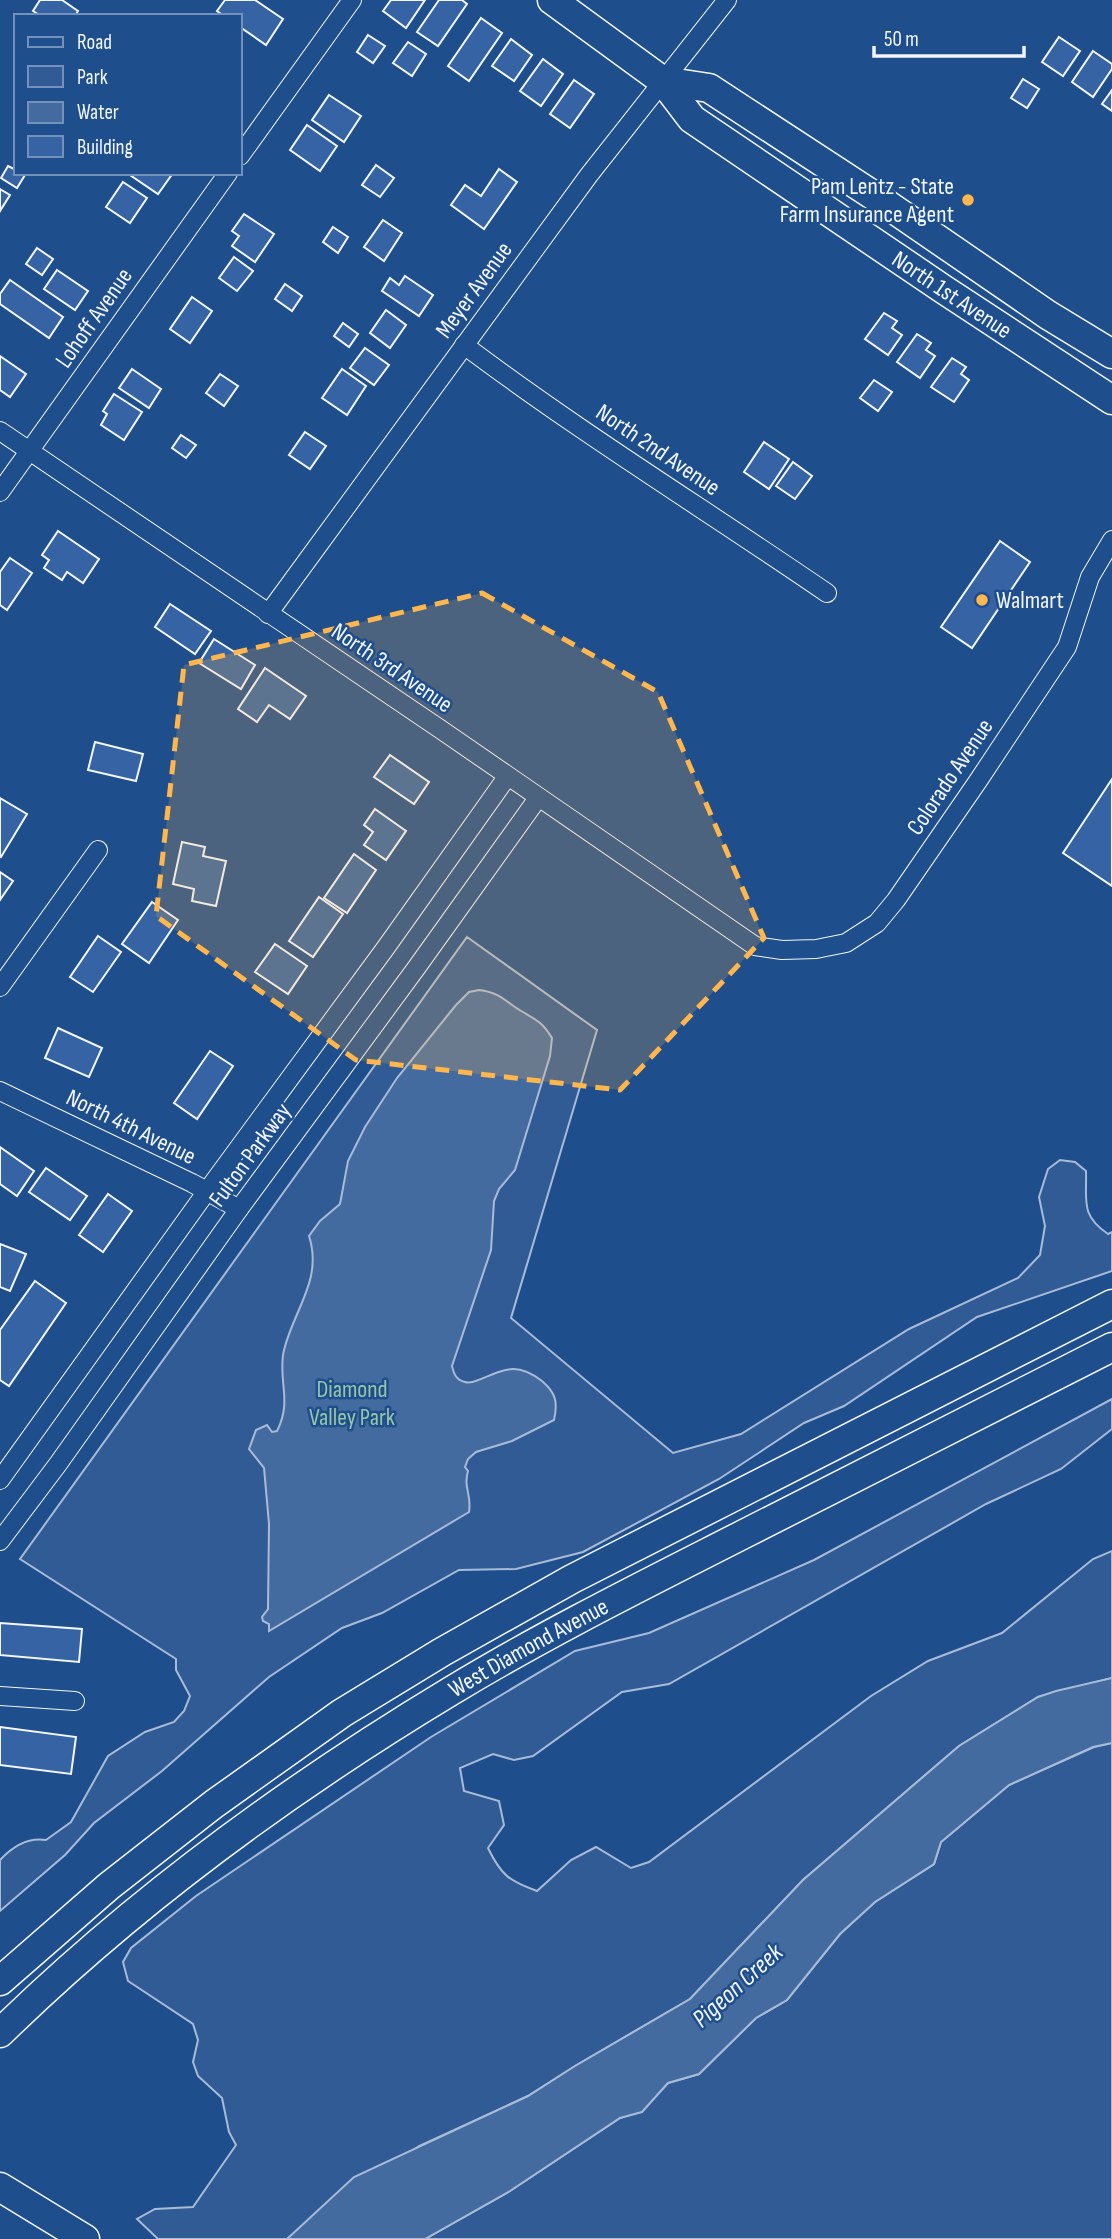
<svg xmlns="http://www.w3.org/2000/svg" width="1112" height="2239" font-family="'Sofia Sans Condensed',sans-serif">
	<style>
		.green { fill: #305b95; stroke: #a8bbd7; stroke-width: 2 }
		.water { fill: #446ba0; stroke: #a8bbd7; stroke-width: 2 }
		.building { fill: #3563a3; stroke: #f2f6ff; stroke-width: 2 }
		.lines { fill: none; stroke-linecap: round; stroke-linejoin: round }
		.street-casing { stroke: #f2f6ff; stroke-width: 20 }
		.primary-casing { stroke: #f2f6ff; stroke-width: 31 }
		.street { stroke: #1f4e8c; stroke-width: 18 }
		.primary { stroke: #1f4e8c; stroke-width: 28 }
		.marked { fill: #ffb74d; fill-opacity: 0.2; stroke: #ffb74d; stroke-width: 5; stroke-dasharray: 14 9; stroke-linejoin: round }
		.poi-dot { fill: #ffb74d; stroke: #1f4e8c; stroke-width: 2.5 }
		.labels { text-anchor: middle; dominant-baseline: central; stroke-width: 5; stroke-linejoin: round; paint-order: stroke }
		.poi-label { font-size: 24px; fill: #f2f6ff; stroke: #1f4e8c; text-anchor: end }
		.street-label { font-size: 24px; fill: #f2f6ff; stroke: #1f4e8c }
		.park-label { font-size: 24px; fill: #97c8a6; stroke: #1f4e8c }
		.water-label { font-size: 26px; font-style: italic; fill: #f2f6ff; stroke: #1f4e8c }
	</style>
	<rect width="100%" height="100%" fill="#1f4e8c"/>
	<!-- green -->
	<g class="green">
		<path d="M467,937l130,93 -86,288 162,135 68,-19 168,-105 109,-51 22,-23 5,-29 -6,-29 9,-28 12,-9 15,2 11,9c1,30 -6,44 22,63l4,-2v39l-135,46 -133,89 -40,17 -85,56 -136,73 -67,17 -57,1 -77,43 -40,15 -73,49 -107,94 -68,52 -29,32 -65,56v-51c13,-14 28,-23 46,-20l25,-18 37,-66 37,-24 29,-10 10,-11 6,-15 -14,-26v-11l-156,-100z"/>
		<path d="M1112,1399v30l-51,40 -75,35 -317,180 -47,8 -89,64 -19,4 -21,-6 -33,14 4,23 35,10 5,24 -16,23c13,27 21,33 49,43l34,-31 25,-13 35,21 18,-6 222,-166 57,-35 74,-28 91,-74 19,-8v127l-74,19 -79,49 -156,134 -113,119 -115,67 -47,30 -109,50 -132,93h-129l-21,-20 18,-10 38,-2 43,-62 -7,-13 -7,-34 -24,-22 -5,-14 5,-22 -5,-16 -65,-43 -5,-19 8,-14 65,-52 235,-159 144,-86 74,-18 165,-73z"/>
		<polygon points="1112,1743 1112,2239 425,2239 510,2191 620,2118 642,2111 668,2083 699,2074 756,2018 787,2000 840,1934 875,1902 934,1864 941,1842 1009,1785 1094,1747"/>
	</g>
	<!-- water -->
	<g class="water">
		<path d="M479,990c23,3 26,12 44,22 15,9 20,11 29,26l-2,18 -35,114 -16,19 -5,12 -3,49 -39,116c2,8 4,14 13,16 6,2 10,-1 16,-3 26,-11 37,-16 61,2 14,12 16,21 12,39l-42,21 -36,11 -8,7 -3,8 3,4c-5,17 4,23 1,41l-200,119v-7l-6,-3 -1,-4 6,-8 1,-85 -5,-56 -15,-19 7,-19 11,-5 5,7 5,-1c16,-31 0,-52 7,-81 10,-41 39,-70 25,-114l11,-15 20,-17 8,-43 17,-34 32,-49 59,-73 13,-13z"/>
		<polygon points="1112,1678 1112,1743 1093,1747 1009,1785 941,1842 934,1864 875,1902 840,1934 787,2000 756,2018 699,2074 668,2083 642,2112 620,2118 510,2191 425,2239 287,2239 354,2177 528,2096 575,2066 690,1999 803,1880 959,1746 1038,1697 1056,1691"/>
	</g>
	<!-- building -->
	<g class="building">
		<polygon points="40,0 62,0 78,11 75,16 41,16 33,11"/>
		<polygon points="225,0 255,0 283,19 266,45 240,27 240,16 224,16 217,11"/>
		<polygon points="391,0 425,0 406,28 383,11"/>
		<polygon points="439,0 462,0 467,4 438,46 417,32"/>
		<polygon points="481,18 502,33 469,81 448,66"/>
		<polygon points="368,35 385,46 373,63 357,52"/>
		<polygon points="1059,37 1080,51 1063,76 1042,62"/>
		<polygon points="511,39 532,55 514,81 492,66"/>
		<polygon points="408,42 426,54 412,76 393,63"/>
		<polygon points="1093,51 1112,64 1112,69 1093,97 1072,82"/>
		<polygon points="543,59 563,74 541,106 520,91"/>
		<polygon points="1023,79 1039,89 1027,108 1011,98"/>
		<polygon points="574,80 594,94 570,128 550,114"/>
		<polygon points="1112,90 1112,111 1102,104"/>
		<polygon points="329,95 361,116 344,142 312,120"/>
		<polygon points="307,125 337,146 320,171 290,150"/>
		<polygon points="376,165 394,178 380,197 362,185"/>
		<polygon points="8,166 16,170 16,173 25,175 17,188 1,178"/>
		<polygon points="499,169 517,182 484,229 451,205 465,185 481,196"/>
		<polygon points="127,173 173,173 158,194"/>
		<polygon points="123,182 147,198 130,223 106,207"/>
		<polygon points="0,189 10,195 0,211"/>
		<polygon points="244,214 274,234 255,262 232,246 239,236 232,231"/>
		<polygon points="383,220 402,233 384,261 364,247"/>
		<polygon points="333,227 348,237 338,253 323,242"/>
		<polygon points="37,248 53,259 42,275 26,264"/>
		<polygon points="234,257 253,271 237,291 219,278"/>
		<polygon points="57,270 88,291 75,310 44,289"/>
		<polygon points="405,276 433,295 419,316 382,291 390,278 399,285"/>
		<polygon points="10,280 63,317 49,338 0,304 0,294"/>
		<polygon points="285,284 302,296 292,311 275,299"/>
		<polygon points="192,297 212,311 190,343 170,329"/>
		<polygon points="386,310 406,325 390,348 370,333"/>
		<polygon points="884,313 897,321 892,328 902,335 888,355 865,339"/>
		<polygon points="343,323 358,334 349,347 334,336"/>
		<polygon points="917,334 931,343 926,350 935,356 920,378 897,362"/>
		<polygon points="365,348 389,365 374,385 350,368"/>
		<polygon points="0,356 26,374 10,397 0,390"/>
		<polygon points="952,358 966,367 961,374 969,380 954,402 931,387"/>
		<polygon points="132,369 161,389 149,408 119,388"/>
		<polygon points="342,369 366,386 347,415 322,398"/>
		<polygon points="220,374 238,386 224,406 206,393"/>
		<polygon points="874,380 892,392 878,411 860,398"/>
		<polygon points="114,394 142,412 124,440 101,425 107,414 103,411"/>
		<polygon points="305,432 326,446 310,469 289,455"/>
		<polygon points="181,435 196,445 186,458 172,448"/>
		<polygon points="764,442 789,459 769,489 744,472"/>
		<polygon points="793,462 812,476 795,499 776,486"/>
		<polygon points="58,531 99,559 83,583 67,572 62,580 44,568 49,560 42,555"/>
		<polygon points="1000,541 1030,562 972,648 941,627"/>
		<polygon points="10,558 32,573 7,610 0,605 0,572"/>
		<polygon points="170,604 211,631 195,654 155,627"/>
		<polygon points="214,639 255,665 241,689 199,663"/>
		<polygon points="265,668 306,696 290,719 269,705 257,722 238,709"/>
		<polygon points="95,742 143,754 136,781 88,770"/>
		<polygon points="390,755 429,782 414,804 374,777"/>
		<polygon points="1112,779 1112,886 1063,853"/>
		<polygon points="0,798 27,814 1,857 0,856"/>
		<polygon points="375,809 406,831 386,860 364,845 373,832 364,825"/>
		<polygon points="182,842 205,847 203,856 226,861 216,906 192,901 194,889 173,884"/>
		<polygon points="354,854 376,870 347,913 324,898"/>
		<polygon points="0,872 13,881 0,900"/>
		<polygon points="319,897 343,914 313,957 289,941"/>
		<polygon points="152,902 178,920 149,963 122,944"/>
		<polygon points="98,936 121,952 93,992 70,977"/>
		<polygon points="275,944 307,966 288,994 255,972"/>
		<polygon points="58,1028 102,1048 89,1077 45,1058"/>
		<polygon points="210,1051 233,1066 197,1119 174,1103"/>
		<polygon points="0,1147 34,1171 17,1196 0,1184"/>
		<polygon points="46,1168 87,1196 70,1220 29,1192"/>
		<polygon points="108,1194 132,1211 103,1252 79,1235"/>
		<polygon points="0,1244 26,1254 10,1291 0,1287"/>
		<polygon points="35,1281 66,1303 9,1386 0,1380 0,1330"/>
		<polygon points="0,1623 82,1629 79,1662 0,1655"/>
		<polygon points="0,1727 76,1737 71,1774 0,1765"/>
	</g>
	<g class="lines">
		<defs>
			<g id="street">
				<polyline points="240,156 352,0"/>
				<path d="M464,345c117,88 242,165 363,248"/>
				<polyline points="0,431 443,731 755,946 782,950 816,949 846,943 877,923 896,900 978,781 1067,647 1090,577 1112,540"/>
				<polyline points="0,492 228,173"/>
				<polyline points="268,614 589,175 727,0"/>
				<polyline points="0,987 98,850"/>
				<polyline points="0,1091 192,1183 239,1209"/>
				<polyline points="0,1480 207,1191 387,946 507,777"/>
				<polyline points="0,1541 58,1464 239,1209 417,967 538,798"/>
				<polyline points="0,1696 75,1701"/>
			</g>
			<g id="primary">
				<path id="s1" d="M552,0l111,81 29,38 251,170 169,111"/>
				<polyline points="663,81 709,88 885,203 1048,315 1112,354"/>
				<polyline points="0,1981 109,1886 214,1804 342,1713 442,1652 572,1579 1112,1304"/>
				<path id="s2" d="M0,2033c135,-132 290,-245 451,-342 94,-57 193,-106 291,-156 123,-63 247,-125 370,-188"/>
				<polyline points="0,2187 85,2239"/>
			</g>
		</defs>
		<!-- street casing -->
		<use href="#street" class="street-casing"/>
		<!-- primary casing -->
		<use href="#primary" class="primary-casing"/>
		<!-- street -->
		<use href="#street" class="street"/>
		<!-- primary -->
		<use href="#primary" class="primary"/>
	</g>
	<!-- marked area -->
	<path class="marked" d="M482,593l176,99 106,246 -144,152 -264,-30 -200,-144 28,-251z"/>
	<!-- markers -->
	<g class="poi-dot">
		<circle cx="968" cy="200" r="7"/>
		<circle cx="982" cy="600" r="7"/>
	</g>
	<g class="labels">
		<!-- poi labels -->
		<g class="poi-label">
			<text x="954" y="186">Pam Lentz - State<tspan x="954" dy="28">Farm Insurance Agent</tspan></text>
			<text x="996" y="600" text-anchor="start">Walmart</text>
		</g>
		<!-- street labels -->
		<g class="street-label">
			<text transform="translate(474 290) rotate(-54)">Meyer Avenue</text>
			<text stroke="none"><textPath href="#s1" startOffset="499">North 1st Avenue</textPath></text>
			<text transform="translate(94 318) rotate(-55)">Lohoff Avenue</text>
			<text transform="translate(658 450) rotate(34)">North 2nd Avenue</text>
			<text transform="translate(392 668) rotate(34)">North 3rd Avenue</text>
			<text transform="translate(950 777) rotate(-56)">Colorado Avenue</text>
			<text transform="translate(131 1127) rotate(26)">North 4th Avenue</text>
			<text transform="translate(250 1155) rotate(-54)">Fulton Parkway</text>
			<text stroke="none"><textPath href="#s2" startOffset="656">West Diamond Avenue</textPath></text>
		</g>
		<!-- park labels -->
		<g class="park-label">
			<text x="352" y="1389">Diamond<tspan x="352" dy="28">Valley Park</tspan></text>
		</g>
		<!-- water labels -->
		<g class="water-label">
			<text transform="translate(738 1986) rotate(-42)">Pigeon Creek</text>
		</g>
	</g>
	<!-- legend -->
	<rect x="14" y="14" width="228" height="161" fill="#1f4e8c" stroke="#7391ba" stroke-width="2"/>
	<rect x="28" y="37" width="35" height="10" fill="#1f4e8c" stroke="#7391ba" stroke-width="2"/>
	<text x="77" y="49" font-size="21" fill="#f2f6ff">Road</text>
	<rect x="28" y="66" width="35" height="21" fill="#305b95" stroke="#7391ba" stroke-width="2"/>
	<text x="77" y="84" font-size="21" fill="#f2f6ff">Park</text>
	<rect x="28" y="102" width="35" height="21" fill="#446ba0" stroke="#7391ba" stroke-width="2"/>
	<text x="77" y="119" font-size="21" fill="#f2f6ff">Water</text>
	<rect x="28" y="136" width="35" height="21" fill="#3563a3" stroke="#7391ba" stroke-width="2"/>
	<text x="77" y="154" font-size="21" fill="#f2f6ff">Building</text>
	<!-- scale -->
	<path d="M874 46v10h150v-10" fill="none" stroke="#f2f6ff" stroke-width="3.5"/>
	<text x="884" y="46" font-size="21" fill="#f2f6ff" stroke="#1f4e8c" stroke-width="5" paint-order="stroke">50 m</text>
</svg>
